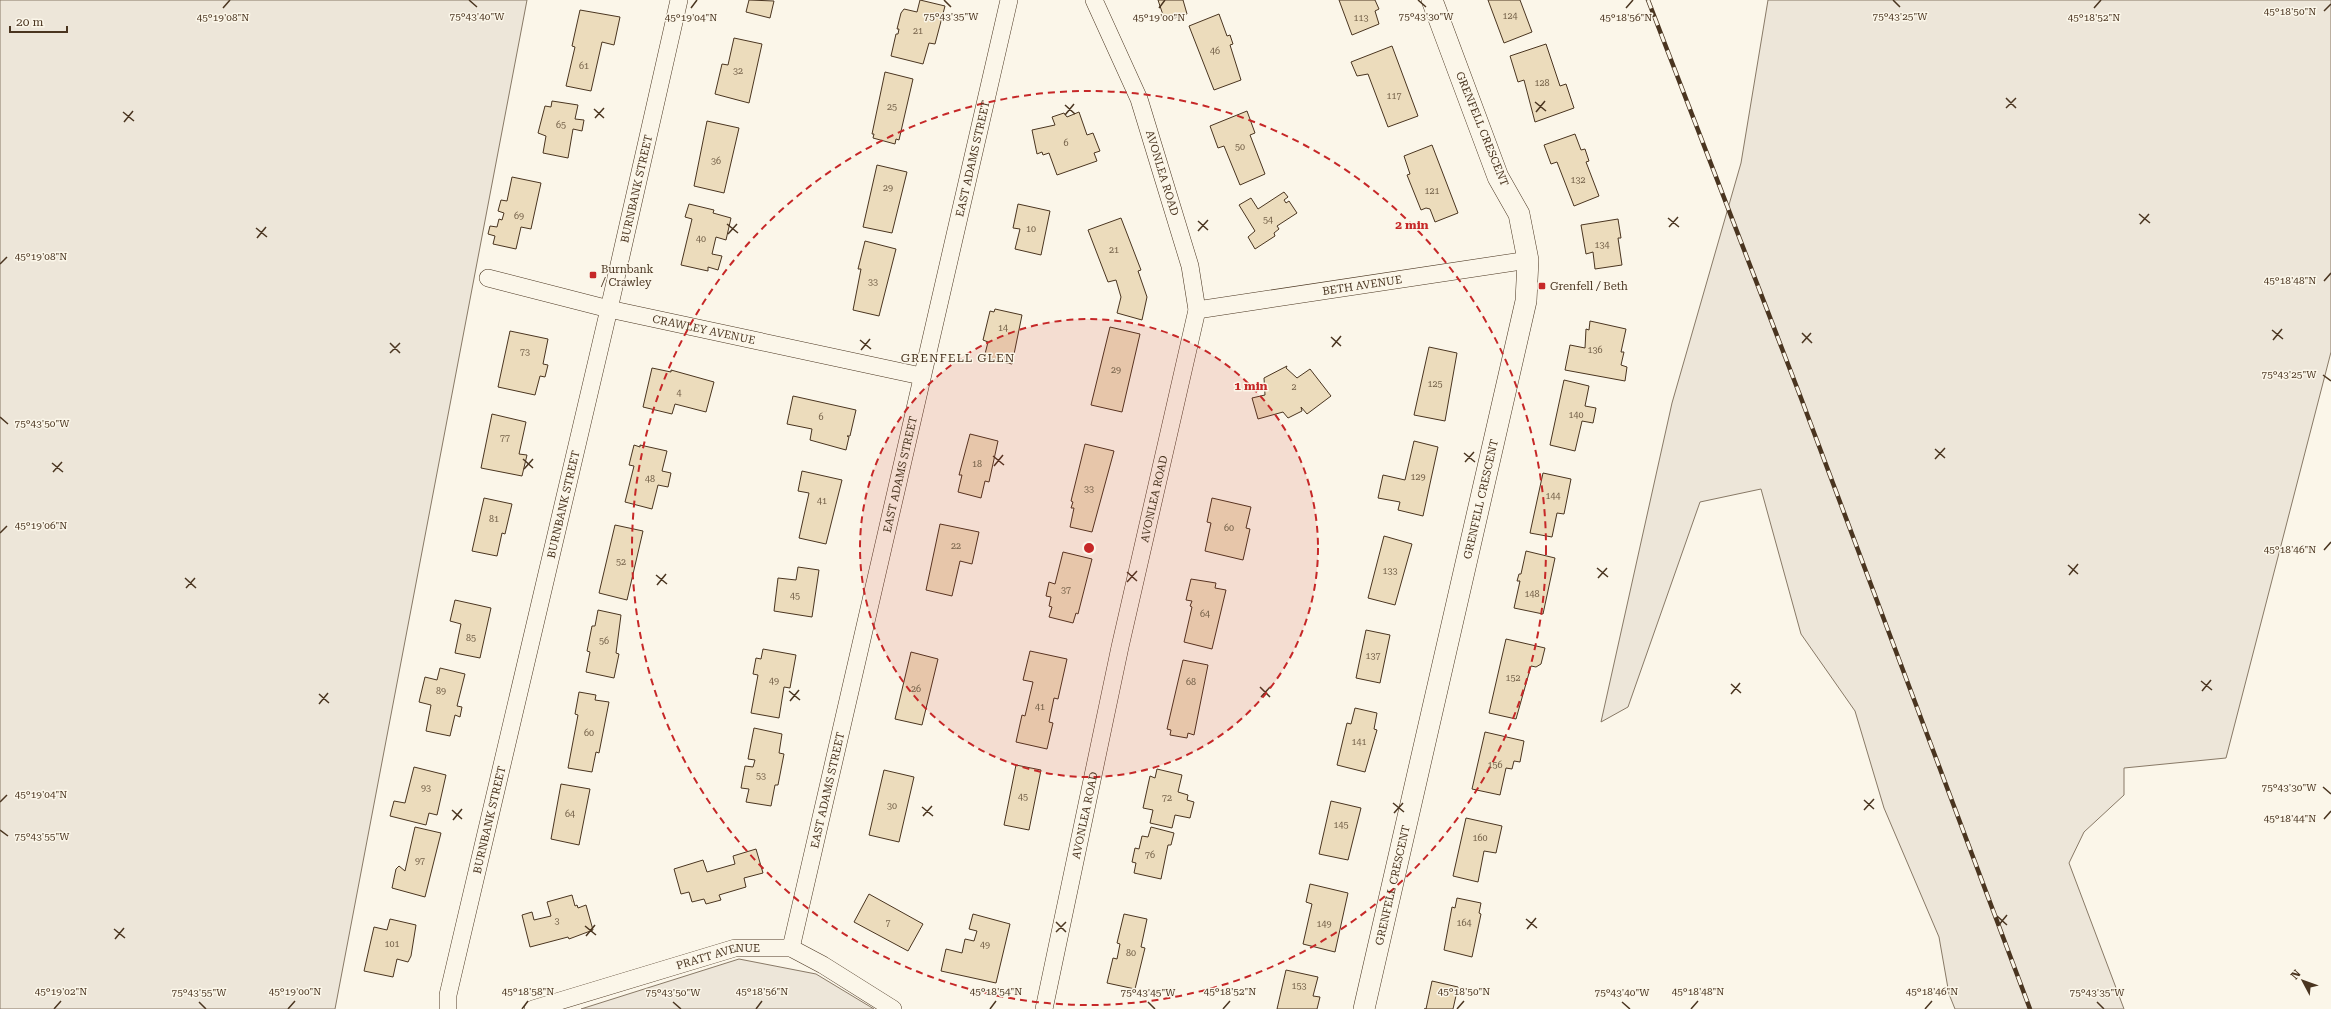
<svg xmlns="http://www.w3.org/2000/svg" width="2331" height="1009" font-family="'Roboto Serif',serif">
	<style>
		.green { fill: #ede6d9; stroke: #887966 }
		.building { fill: #ecdcbc; stroke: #4a3520 }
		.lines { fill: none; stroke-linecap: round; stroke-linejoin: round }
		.minor-casing { stroke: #4a3520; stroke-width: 18 }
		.tertiary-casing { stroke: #4a3520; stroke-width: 22 }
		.minor { stroke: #fbf6e9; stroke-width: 17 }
		.tertiary { stroke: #fbf6e9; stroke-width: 21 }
		.rail-casing { stroke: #4a3520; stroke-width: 4.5 }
		.rail { stroke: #fbf6e9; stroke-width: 3; stroke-dasharray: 9; stroke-linecap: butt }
		.ticks { fill: none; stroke: #4a3520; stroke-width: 1.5 }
		.ring { fill: none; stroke: #c62828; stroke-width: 2; stroke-dasharray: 7 5 }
		.poi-dot { fill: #c62828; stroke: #fbf6e9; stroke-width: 1.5 }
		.labels { text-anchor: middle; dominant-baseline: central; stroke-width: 3; stroke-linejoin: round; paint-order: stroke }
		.number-label { font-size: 9px; fill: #725f47 }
		.street-label { font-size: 11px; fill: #4a3520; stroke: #fbf6e9 }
		.poi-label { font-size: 11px; fill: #4a3520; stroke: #fbf6e9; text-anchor: start }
		.neighbourhood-label { font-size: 12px; letter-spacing: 1px; fill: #4a3520; stroke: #fbf6e9 }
		.ticks-label { font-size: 10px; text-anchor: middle; fill: #4a3520; stroke: #fbf6e9; stroke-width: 3; stroke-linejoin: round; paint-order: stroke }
		.centre { fill: #c62828; stroke: #fbf6e9; stroke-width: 2 }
		.ring-label { font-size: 12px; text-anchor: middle; font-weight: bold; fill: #c62828; stroke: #fbf6e9; stroke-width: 3; stroke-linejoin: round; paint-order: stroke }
	</style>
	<rect width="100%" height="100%" fill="#fbf6e9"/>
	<!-- green -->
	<g class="green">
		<polygon points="0,0 527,0 335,1009 0,1009"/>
		<polygon points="1768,0 2331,0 2331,352 2226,758 2124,768 2124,795 2084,832 2069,863 2124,1009 1955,1009 1949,994 1939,937 1884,808 1855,711 1801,634 1761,489 1700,502 1628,707 1601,722 1672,403 1741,163"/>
		<polygon points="739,959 816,974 874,1009 581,1009"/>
	</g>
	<!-- building -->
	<g class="building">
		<polygon points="749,0 774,1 770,18 746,12"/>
		<polygon points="920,0 945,6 935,44 929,43 923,64 891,56 896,34 898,34 899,29 897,29 901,13 904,9 917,12"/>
		<polygon points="1158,0 1183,0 1187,14 1165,21"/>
		<polygon points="1339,0 1375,0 1379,9 1375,11 1379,24 1352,35"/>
		<polygon points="1488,0 1520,0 1532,32 1504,43"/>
		<polygon points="580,10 620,17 614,45 602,42 591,91 566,86 575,47 572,46"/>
		<polygon points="1219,14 1227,36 1230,35 1233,44 1230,45 1241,80 1214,90 1189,26"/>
		<polygon points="734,38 762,44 749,103 715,94 722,64 728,65"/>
		<polygon points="1546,44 1560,86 1566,84 1574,108 1535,122 1524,80 1518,82 1510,56"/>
		<polygon points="1392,46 1418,116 1388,127 1368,74 1357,76 1351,62"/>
		<polygon points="885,72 913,79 899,140 896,139 895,144 873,138 874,134 872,134"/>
		<polygon points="552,101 578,105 575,119 584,120 582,131 573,129 568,158 543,153 546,136 538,133 545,106 551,107"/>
		<polygon points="1247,111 1255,133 1250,135 1265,174 1240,185 1224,146 1218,148 1210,126"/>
		<polygon points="1079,112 1087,135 1093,133 1100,151 1094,153 1097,161 1057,175 1049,153 1043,155 1042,152 1037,154 1032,130 1055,125 1052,117 1064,113 1067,117"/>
		<polygon points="707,121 739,128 724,193 694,186"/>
		<polygon points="1575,134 1581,150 1585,149 1589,161 1586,162 1599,196 1574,206 1557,162 1551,164 1544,145"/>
		<polygon points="1432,145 1458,213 1435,222 1430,209 1426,208 1421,210 1407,175 1410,174 1404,156"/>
		<polygon points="877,165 907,172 892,233 863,227"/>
		<polygon points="512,177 541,183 531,229 521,227 516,249 493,244 495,236 488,234 490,226 497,227 499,219 502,220 504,213 498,211 501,200 507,201"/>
		<polygon points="1284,192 1288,197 1284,200 1286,203 1289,201 1297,213 1277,226 1279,229 1274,233 1275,236 1255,249 1248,237 1255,231 1239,205 1251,198 1258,209"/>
		<polygon points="689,204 714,210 713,213 731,218 726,240 716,237 712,254 722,256 718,270 708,267 708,271 681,265 692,219 685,217"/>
		<polygon points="1018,204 1050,211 1041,255 1015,249 1020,229 1013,228"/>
		<polygon points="1121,218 1141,270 1138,271 1147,297 1142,320 1117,313 1121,297 1116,280 1108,282 1088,230"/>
		<polygon points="1618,219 1621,238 1618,238 1622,265 1595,269 1593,252 1586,254 1581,225"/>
		<polygon points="865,241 896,249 879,316 853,310 861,269 858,269"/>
		<polygon points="995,309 1022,315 1012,364 984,358 988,342 983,340 990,311 994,312"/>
		<polygon points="1590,321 1626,329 1621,352 1624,352 1621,365 1627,367 1625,381 1565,370 1570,345 1585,348 1586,329 1589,330"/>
		<polygon points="1110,327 1140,334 1122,412 1091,405"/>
		<polygon points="510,331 548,339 543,364 548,365 545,377 540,376 535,395 498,387"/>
		<polygon points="1429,347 1457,353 1445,421 1414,415"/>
		<polygon points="1287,366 1286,368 1297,378 1310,369 1331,396 1307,414 1301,407 1302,411 1288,418 1283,412 1258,419 1252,398 1265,395 1264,378"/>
		<polygon points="652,368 671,372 671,370 714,382 706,412 675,404 672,414 643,407"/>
		<polygon points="1564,380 1589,386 1585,406 1596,408 1593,423 1582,421 1575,451 1550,445"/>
		<polygon points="793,396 856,410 850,436 847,436 849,437 846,450 810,440 812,429 787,424"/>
		<polygon points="492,414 526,422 519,454 527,455 522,476 481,468"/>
		<polygon points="970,434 998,441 989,482 985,481 981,498 958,492 962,475 959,475"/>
		<polygon points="1414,441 1438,447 1423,516 1398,510 1400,502 1378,498 1383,475 1405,480"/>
		<polygon points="1085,444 1114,451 1092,532 1070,527 1074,508 1071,508 1073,502 1071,501"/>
		<polygon points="634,445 640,447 640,445 667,451 662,471 671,473 668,487 658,485 652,509 625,502 634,466 629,465"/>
		<polygon points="802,471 842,480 826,544 799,538 809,493 798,491"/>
		<polygon points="1543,473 1571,479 1564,514 1557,513 1552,537 1530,533"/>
		<polygon points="484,498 512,504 505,534 502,533 497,556 472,551"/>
		<polygon points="1212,498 1251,507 1246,528 1250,529 1243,560 1205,551 1211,523 1207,522"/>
		<polygon points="940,524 979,532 972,564 960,561 952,596 926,590"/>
		<polygon points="615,525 643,531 627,600 599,593"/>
		<polygon points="1384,536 1412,544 1395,605 1368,598"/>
		<polygon points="1526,551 1555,558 1543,614 1514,608 1520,581 1517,581 1519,574 1521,574"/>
		<polygon points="1063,552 1092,559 1078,614 1076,613 1073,623 1049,617 1052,607 1049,606 1051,597 1046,596 1049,582 1055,584"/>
		<polygon points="798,567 819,570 812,617 774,611 778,578 796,580"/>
		<polygon points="1191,579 1216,583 1215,588 1226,590 1212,649 1184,642 1192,607 1190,606 1192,601 1186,600"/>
		<polygon points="455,600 491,608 480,658 455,653 461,624 450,621"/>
		<polygon points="598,610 621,615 616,653 619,654 614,678 586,672 590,652 587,651 592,626 595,626"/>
		<polygon points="1366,630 1390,635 1380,683 1356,678"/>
		<polygon points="1506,639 1545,648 1541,664 1536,667 1531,666 1516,719 1489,713"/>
		<polygon points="763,649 796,655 790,688 784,687 779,718 751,713 758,675 753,674 756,658 761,659"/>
		<polygon points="1030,651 1067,659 1058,699 1054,698 1049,722 1053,723 1047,749 1016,742 1022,715 1025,716 1033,682 1023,680"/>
		<polygon points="911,652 938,659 922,725 895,719"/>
		<polygon points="1183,660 1208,665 1194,735 1188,733 1187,738 1170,735 1171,730 1167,729"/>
		<polygon points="440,668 465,674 457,706 462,707 460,717 455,715 450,736 426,731 431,705 419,702 425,677 437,680"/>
		<polygon points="579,692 596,695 595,700 609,702 599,753 596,752 592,772 568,768 578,715 575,714"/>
		<polygon points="1355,708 1377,713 1374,729 1377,730 1365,772 1337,765 1347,723 1351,724"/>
		<polygon points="754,728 782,734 779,753 784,754 778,785 775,785 771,806 746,802 749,789 741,788 745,766 753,767 755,760 748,759"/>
		<polygon points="1485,732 1524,741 1520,762 1514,761 1512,769 1506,768 1500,795 1472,789"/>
		<polygon points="1016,765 1041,770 1029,830 1004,825"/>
		<polygon points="414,767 446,775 437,815 429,813 426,825 390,816 394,801 405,803"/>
		<polygon points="1157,769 1182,775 1178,792 1188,795 1187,800 1194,802 1190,818 1175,815 1172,828 1150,823 1153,810 1143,808 1150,776 1155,778"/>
		<polygon points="884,770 914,777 899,842 869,835"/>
		<polygon points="561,784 590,789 579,845 551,839"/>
		<polygon points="1331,801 1361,808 1348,860 1319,854"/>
		<polygon points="1466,818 1502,826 1496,853 1484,851 1478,882 1453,876"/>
		<polygon points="415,827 441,833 425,897 392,888 396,869 399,866 405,871"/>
		<polygon points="1151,827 1174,833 1171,845 1168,845 1161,879 1134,873 1136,863 1132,862 1135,848 1139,849 1142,836 1148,837"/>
		<polygon points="756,849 763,873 744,878 746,887 719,895 721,900 706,904 704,899 692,902 689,892 681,894 674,869 703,860 707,872 735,864 733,856"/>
		<polygon points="1310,884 1348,893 1335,952 1303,944 1312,904 1306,902"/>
		<polygon points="869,894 923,924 908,951 854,922"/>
		<polygon points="572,895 575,906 577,905 578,908 586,905 593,930 569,939 568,937 530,947 522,915 532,912 534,920 551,916 547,902"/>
		<polygon points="1457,898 1481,903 1479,913 1481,914 1472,957 1444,950 1452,907 1455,908"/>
		<polygon points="973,914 1010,924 996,983 941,971 946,949 962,953 965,939 974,941 977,931 969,929"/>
		<polygon points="1124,914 1147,919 1141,947 1145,948 1135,989 1107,983 1113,958 1117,959 1120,944 1117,943"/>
		<polygon points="390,919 416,925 411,956 408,962 397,959 393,977 364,971 374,927 387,930"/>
		<polygon points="1286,970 1318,977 1313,996 1320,997 1317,1009 1277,1009"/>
		<polygon points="1432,981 1458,987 1453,1009 1424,1009 1426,1009"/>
	</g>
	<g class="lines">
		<defs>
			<g id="minor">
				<path id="s1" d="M488,278l121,31 312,67"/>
				<path id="s2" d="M1197,310l331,-50"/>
				<path id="s3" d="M791,948l218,-948"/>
				<path id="s4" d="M448,1009v-14l161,-686 70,-309"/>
				<path id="s5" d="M533,1009l202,-61h56l32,17 70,44"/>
				<path id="s6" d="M1044,1009l76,-362 77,-337 -7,-44 -51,-167 -45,-99"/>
			</g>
			<g id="tertiary">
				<path id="s7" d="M1364,1009l162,-708 2,-41 -9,-46 -21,-37 -66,-177"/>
			</g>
		</defs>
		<!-- minor casing -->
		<use href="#minor" class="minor-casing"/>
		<!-- tertiary casing -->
		<use href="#tertiary" class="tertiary-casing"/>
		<!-- minor -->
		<use href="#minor" class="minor"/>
		<!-- tertiary -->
		<use href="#tertiary" class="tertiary"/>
		<defs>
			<polyline id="rail" points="1648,0 1801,398 2030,1009"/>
		</defs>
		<!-- rail casing -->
		<use href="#rail" class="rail-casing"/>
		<!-- rail -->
		<use href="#rail" class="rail"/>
	</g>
	<!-- ticks -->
	<path class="ticks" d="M469,0l8,7M944,0l7,7M1418,0l8,7M1893,0l7,7M223,8l7,-8M691,8l6,-8M1159,8l6,-8M1626,8l7,-8M2094,8l7,-8M2324,11l7,-7M2006,98l10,10M1535,102l11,9M1065,105l10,9M2006,108l10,-10M594,109l10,9M123,112l11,9M1536,112l9,-11M1065,115l9,-11M595,118l9,-10M124,122l9,-11M2139,214l11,9M1668,218l11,9M1198,221l10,9M727,224l11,9M2140,224l9,-10M1669,227l9,-10M256,228l11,9M1198,231l10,-11M728,234l9,-10M257,238l9,-11M0,264l7,-7M2324,281l7,-8M2272,330l11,9M1802,333l10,10M1331,337l10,9M860,340l11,9M2273,340l9,-11M390,343l10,10M1802,343l9,-10M1332,347l9,-11M861,350l9,-11M390,353l10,-10M2323,375l8,6M0,417l8,7M1935,449l10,9M1464,453l11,9M993,456l11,9M523,459l10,9M1935,459l10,-11M1465,462l9,-10M52,463l11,9M994,466l9,-11M524,469l9,-10M53,472l9,-10M0,533l7,-7M2324,550l7,-8M2068,565l10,9M1597,568l11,9M1127,572l10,9M656,575l11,9M2069,575l9,-11M185,578l11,10M1598,578l9,-10M1127,582l10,-11M657,585l9,-11M186,588l9,-10M2201,681l11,9M1731,684l10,9M1260,687l10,10M789,691l11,9M2202,691l9,-11M319,694l10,9M1731,694l9,-11M1261,697l9,-10M790,701l9,-11M319,704l9,-11M2323,787l8,7M1864,800l10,9M0,802l7,-7M1393,803l11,9M922,807l11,9M452,810l10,9M1864,810l10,-11M1394,813l9,-10M923,816l9,-10M2324,819l7,-8M453,820l9,-11M0,830l8,6M1997,916l10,9M1526,919l11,9M1056,922l10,10M585,926l11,9M1998,926l9,-11M114,929l11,9M1527,929l9,-11M1056,932l10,-10M586,936l9,-11M115,939l9,-11M199,1002l7,7M673,1002l8,7M1148,1002l7,7M1622,1002l8,7M2097,1002l7,7M54,1009l7,-8M288,1009l7,-8M522,1009l6,-8M756,1009l6,-8M990,1009l6,-8M1223,1009l7,-8M1457,1009l7,-8M1691,1009l7,-8M1925,1009l7,-8"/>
	<!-- distance rings -->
	<circle cx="1089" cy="548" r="229" fill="#c62828" fill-opacity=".12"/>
	<g class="ring">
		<circle cx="1089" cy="548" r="229"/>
		<circle cx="1089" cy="548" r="457"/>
	</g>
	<!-- markers -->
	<g class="poi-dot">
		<rect x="589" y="271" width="8" height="8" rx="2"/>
		<rect x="1538" y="282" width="8" height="8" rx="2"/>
	</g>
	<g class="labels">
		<!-- number labels -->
		<g class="number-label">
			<text x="1510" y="16">124</text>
			<text x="1361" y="18">113</text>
			<text x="918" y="31">21</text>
			<text x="1215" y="51">46</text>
			<text x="584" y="66">61</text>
			<text x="738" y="71">32</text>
			<text x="1542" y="83">128</text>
			<text x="1394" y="96">117</text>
			<text x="892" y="107">25</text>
			<text x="561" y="125">65</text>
			<text x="1066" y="143">6</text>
			<text x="1240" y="147">50</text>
			<text x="716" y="161">36</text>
			<text x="1578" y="180">132</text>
			<text x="888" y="188">29</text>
			<text x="1432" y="191">121</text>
			<text x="519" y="216">69</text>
			<text x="1268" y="220">54</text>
			<text x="1031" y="229">10</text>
			<text x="701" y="239">40</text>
			<text x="1602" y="245">134</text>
			<text x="1114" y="250">21</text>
			<text x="873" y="282">33</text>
			<text x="1003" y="328">14</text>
			<text x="1595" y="350">136</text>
			<text x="525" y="352">73</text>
			<text x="1116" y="370">29</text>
			<text x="1435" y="384">125</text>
			<text x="1294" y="387">2</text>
			<text x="679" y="393">4</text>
			<text x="1576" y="415">140</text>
			<text x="821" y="417">6</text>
			<text x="505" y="438">77</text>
			<text x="977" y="464">18</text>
			<text x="1418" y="477">129</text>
			<text x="650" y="479">48</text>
			<text x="1089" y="489">33</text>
			<text x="1553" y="496">144</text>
			<text x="822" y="501">41</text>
			<text x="494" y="519">81</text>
			<text x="1229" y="528">60</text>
			<text x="956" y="546">22</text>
			<text x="621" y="562">52</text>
			<text x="1390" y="571">133</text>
			<text x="1066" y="590">37</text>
			<text x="1532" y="594">148</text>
			<text x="795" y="596">45</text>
			<text x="1205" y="614">64</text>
			<text x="471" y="638">85</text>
			<text x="604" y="641">56</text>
			<text x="1373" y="656">137</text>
			<text x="1513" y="678">152</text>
			<text x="774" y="681">49</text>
			<text x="1191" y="682">68</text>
			<text x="916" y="689">26</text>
			<text x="441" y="691">89</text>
			<text x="1040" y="707">41</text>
			<text x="589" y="733">60</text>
			<text x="1359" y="742">141</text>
			<text x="1495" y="765">156</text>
			<text x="761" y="776">53</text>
			<text x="426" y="788">93</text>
			<text x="1023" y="797">45</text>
			<text x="1167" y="798">72</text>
			<text x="892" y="806">30</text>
			<text x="570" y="814">64</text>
			<text x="1341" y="825">145</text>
			<text x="1480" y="838">160</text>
			<text x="1150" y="855">76</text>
			<text x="420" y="861">97</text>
			<text x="557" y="921">3</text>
			<text x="888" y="923">7</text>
			<text x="1464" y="923">164</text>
			<text x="1324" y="924">149</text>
			<text x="392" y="944">101</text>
			<text x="985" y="945">49</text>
			<text x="1131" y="953">80</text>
			<text x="1299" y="986">153</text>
		</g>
		<!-- street labels -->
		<g class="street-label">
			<text transform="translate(1482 129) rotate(68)">GRENFELL CRESCENT</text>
			<text stroke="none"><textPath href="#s3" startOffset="810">EAST ADAMS STREET</textPath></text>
			<text transform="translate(1162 173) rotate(73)">AVONLEA ROAD</text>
			<text stroke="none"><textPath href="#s4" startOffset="842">BURNBANK STREET</textPath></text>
			<text stroke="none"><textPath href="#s2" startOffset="167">BETH AVENUE</textPath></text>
			<text stroke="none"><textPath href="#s1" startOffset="222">CRAWLEY AVENUE</textPath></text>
			<text stroke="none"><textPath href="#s3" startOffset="486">EAST ADAMS STREET</textPath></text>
			<text stroke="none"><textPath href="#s6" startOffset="522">AVONLEA ROAD</textPath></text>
			<text stroke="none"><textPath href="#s7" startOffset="523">GRENFELL CRESCENT</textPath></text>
			<text stroke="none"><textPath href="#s4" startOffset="518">BURNBANK STREET</textPath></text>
			<text stroke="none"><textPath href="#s3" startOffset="162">EAST ADAMS STREET</textPath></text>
			<text stroke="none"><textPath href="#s6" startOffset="198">AVONLEA ROAD</textPath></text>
			<text stroke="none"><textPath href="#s4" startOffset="194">BURNBANK STREET</textPath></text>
			<text stroke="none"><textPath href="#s7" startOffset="127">GRENFELL CRESCENT</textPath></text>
			<text stroke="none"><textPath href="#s5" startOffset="193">PRATT AVENUE</textPath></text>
		</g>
		<!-- poi labels -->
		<g class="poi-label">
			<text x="601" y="269">Burnbank<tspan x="601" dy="13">/ Crawley</tspan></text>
			<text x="1550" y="286">Grenfell / Beth</text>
		</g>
		<!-- neighbourhood labels -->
		<g class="neighbourhood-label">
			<text x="958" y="358">GRENFELL GLEN</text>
		</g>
	</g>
	<g class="ticks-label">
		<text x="2290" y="15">45°18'50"N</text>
		<text x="477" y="20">75°43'40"W</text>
		<text x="951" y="20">75°43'35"W</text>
		<text x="1426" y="20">75°43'30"W</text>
		<text x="1900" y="20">75°43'25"W</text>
		<text x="223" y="21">45°19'08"N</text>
		<text x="691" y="21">45°19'04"N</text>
		<text x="1159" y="21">45°19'00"N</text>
		<text x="1626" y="21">45°18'56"N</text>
		<text x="2094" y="21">45°18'52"N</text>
		<text x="41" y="260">45°19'08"N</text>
		<text x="2290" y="284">45°18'48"N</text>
		<text x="2289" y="378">75°43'25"W</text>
		<text x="42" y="427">75°43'50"W</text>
		<text x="41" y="529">45°19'06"N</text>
		<text x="2290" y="553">45°18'46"N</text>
		<text x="2289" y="791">75°43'30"W</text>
		<text x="41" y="798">45°19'04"N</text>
		<text x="2290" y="822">45°18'44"N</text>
		<text x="42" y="840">75°43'55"W</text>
		<text x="61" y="995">45°19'02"N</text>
		<text x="295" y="995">45°19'00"N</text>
		<text x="528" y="995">45°18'58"N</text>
		<text x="762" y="995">45°18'56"N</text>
		<text x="996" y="995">45°18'54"N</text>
		<text x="1230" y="995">45°18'52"N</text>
		<text x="1464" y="995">45°18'50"N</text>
		<text x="1698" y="995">45°18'48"N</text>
		<text x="1932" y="995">45°18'46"N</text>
		<text x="199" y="996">75°43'55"W</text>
		<text x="673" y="996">75°43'50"W</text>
		<text x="1148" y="996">75°43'45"W</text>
		<text x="1622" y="996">75°43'40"W</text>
		<text x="2097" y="996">75°43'35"W</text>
	</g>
	<circle cx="1089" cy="548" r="6" class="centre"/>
	<g class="ring-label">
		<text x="1412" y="229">2 min</text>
		<text x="1251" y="390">1 min</text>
	</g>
	<!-- north arrow -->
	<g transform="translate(2303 981) rotate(311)" stroke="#fbf6e9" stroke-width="3" paint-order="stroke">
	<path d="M0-3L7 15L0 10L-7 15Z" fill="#4a3520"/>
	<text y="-6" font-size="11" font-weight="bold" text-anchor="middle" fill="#4a3520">N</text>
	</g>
	<!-- scale -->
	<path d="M10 26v6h57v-6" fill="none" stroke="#4a3520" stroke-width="2"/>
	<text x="16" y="26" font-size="12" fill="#4a3520" stroke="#fbf6e9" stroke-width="3" paint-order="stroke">20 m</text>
</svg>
